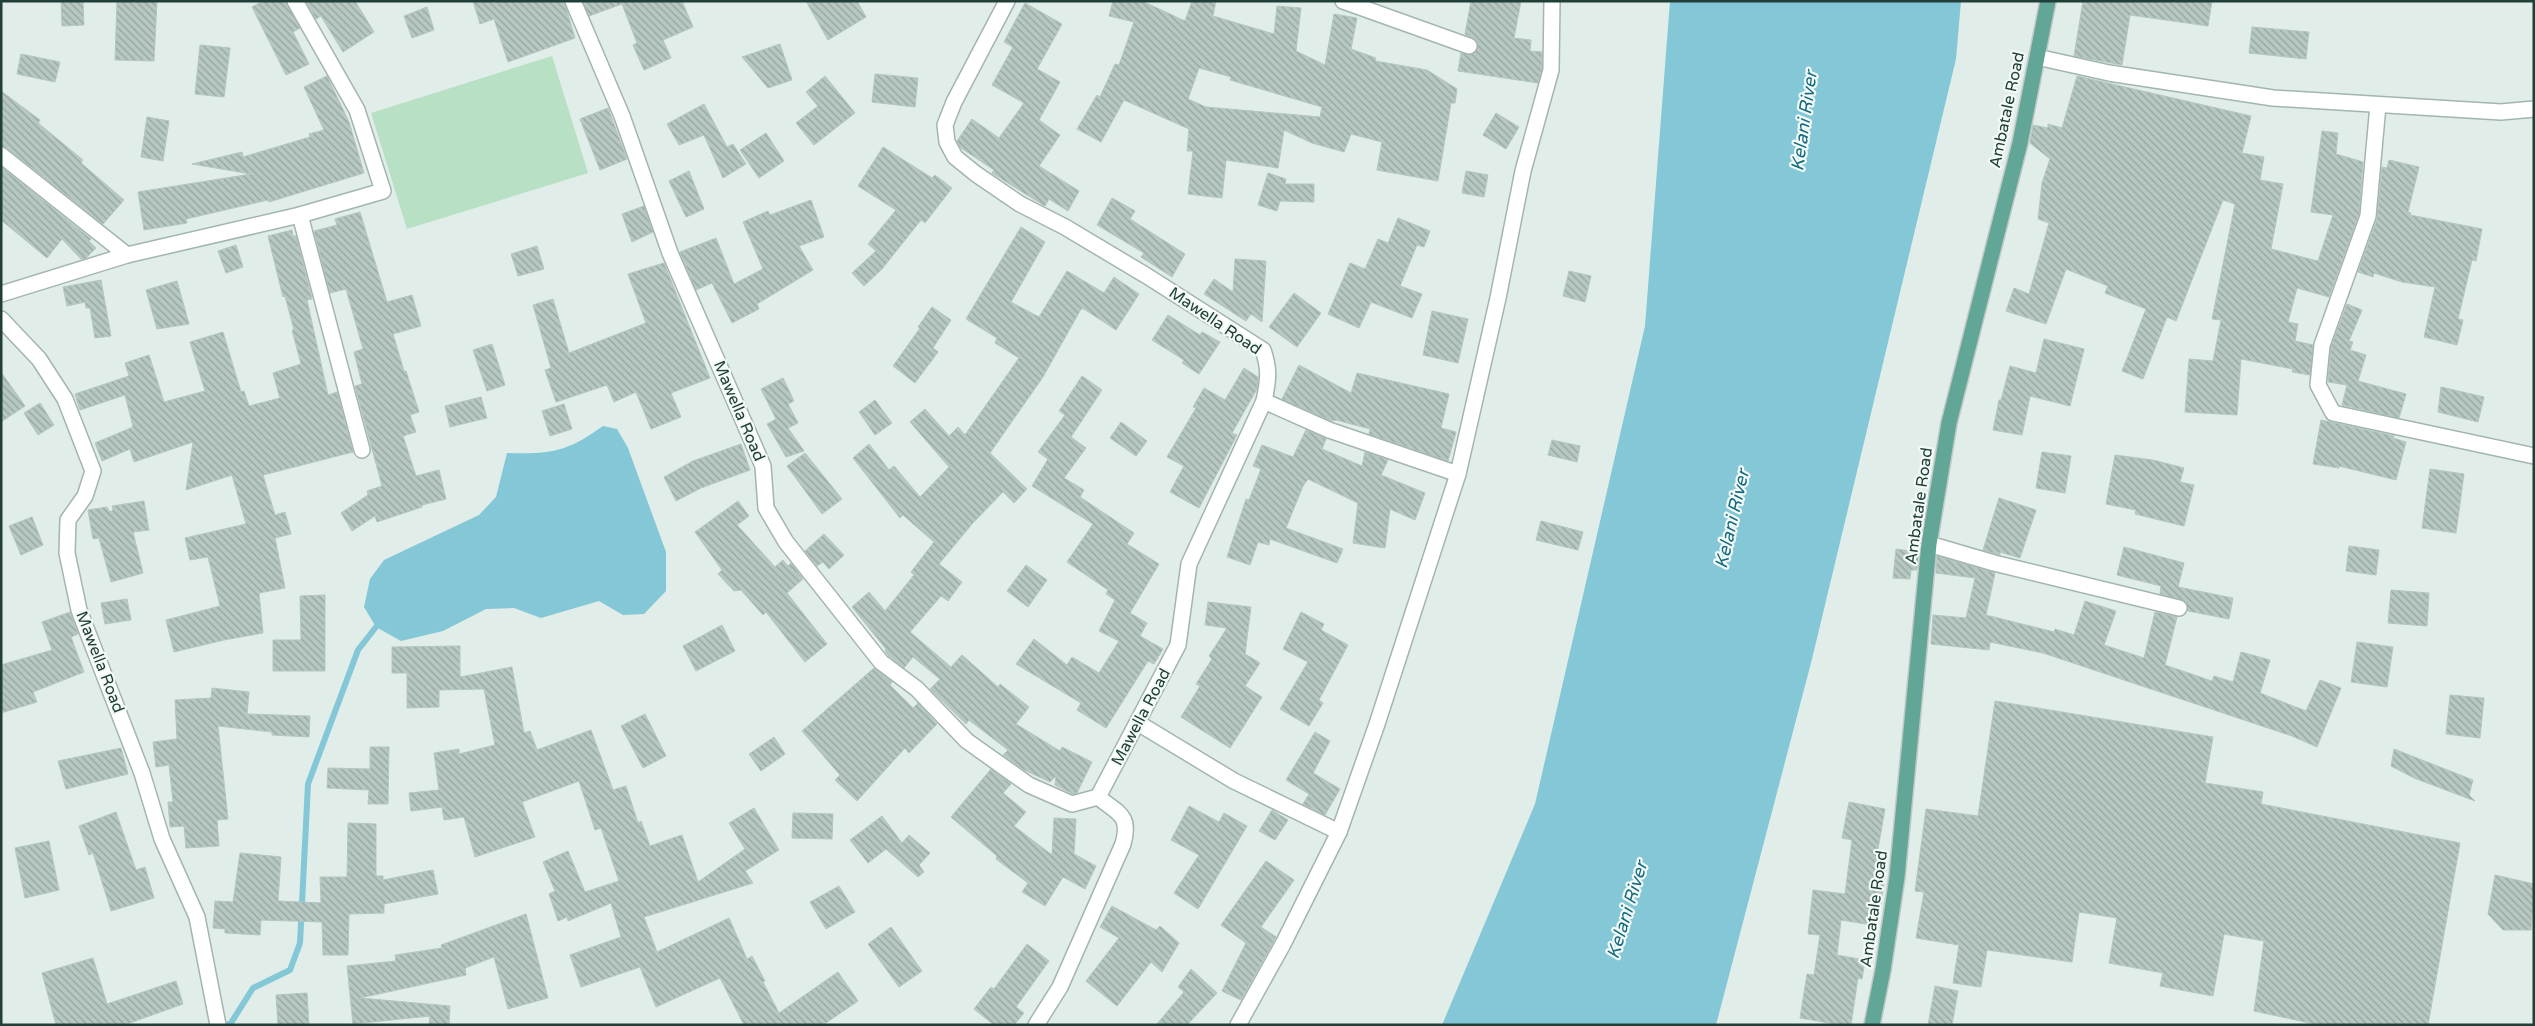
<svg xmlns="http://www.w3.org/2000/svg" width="2535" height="1026" font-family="'Varela Round',sans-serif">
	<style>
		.garden { fill: #b8e0c4 }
		.water { fill: #84c7d7 }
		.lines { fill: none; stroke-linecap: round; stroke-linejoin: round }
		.stream { stroke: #84c7d7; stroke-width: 6 }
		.building { fill: url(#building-back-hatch); stroke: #b3c7c0; fill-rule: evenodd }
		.minor-casing { stroke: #a3b5b0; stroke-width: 18 }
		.major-casing { stroke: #c1c9c7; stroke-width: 18 }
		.minor { stroke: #fff; stroke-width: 15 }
		.major { stroke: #62a697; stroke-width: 15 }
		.labels { text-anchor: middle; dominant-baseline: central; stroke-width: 4.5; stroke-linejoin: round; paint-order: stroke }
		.street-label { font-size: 16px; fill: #203f38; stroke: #f2f9f6 }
		.water-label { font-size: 18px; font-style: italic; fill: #146b81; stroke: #f2f9f6 }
	</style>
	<defs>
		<pattern id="building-back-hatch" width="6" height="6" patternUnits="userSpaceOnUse" patternTransform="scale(1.25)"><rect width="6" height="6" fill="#b6c8c1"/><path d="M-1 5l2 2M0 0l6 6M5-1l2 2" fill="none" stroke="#94a49e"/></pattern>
	</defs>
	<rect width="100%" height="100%" fill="#e1ede8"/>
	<!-- garden -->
	<polygon class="garden" points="552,56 588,173 407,229 371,113"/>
	<!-- water -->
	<g class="water">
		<polygon points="1670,1 1961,1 1956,59 1812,659 1716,1025 1442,1025 1535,804 1645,326"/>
		<path d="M603,426l14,3 11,19 38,104v39l-22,23 -21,1 -24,-14 -58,17 -27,-10 -28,1 -43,22 -42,10 -25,-14 -12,-20 6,-28 14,-19 95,-45 17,-18 11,-44c45,1 60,-1 96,-27z"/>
	</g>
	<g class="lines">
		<!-- stream -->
		<polyline class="stream" points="227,1025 231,1023 253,988 290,970 300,943 308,784 358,650 376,627"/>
	</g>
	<!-- building -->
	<g class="building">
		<polygon points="61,1 83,1 84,25 62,26"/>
		<polygon points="117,1 157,1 154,61 115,60"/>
		<polygon points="263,1 286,1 300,28 293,32 309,64 286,75 252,7"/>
		<polygon points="306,1 355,1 374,32 343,52 321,16 316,19"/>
		<polygon points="473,1 564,1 575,38 508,62 494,19 480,24"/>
		<polygon points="583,1 682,1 693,27 663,40 671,58 644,70 633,45 637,43 622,4 589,16"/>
		<polygon points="806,1 857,1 866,17 828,40"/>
		<path d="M1113,1h29l43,20 7,-20h24l-3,15 61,18 3,-28 24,2 -5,43 29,14 9,-51 23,4 -6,31 25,9 -1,3 52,9 30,19 -2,14h-4l-13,78 -61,-11 5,-28 -31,-8 -7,18 -32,-9 -28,-13 -6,38 -52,-8 -4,38 -34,-4 5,-43h-6l2,-22 -65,-29 -23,42 -24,-13 20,-34 3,2 15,-33 4,1 15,-43 -25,-6zM1199,68l32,9 -1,3 92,27 -2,10 -114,-10 -18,-8z"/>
		<polygon points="1471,1 1521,1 1514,38 1531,40 1530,51 1542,52 1542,69 1538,83 1458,71 1461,53 1471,55 1478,49 1476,40 1465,34"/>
		<polygon points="2083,1 2212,1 2208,26 2130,15 2122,65 2074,56"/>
		<polygon points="1025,3 1062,24 1037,69 1060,82 1039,120 1060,135 1039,166 1079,191 1068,211 1049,199 1045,206 1019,190 992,173 994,170 961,148 957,141 972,119 999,138 1024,103 992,85 1013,47 1004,42"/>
		<polygon points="427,7 434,30 412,38 404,16"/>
		<polygon points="2252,27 2309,32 2306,59 2249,53"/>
		<polygon points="780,44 792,80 768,88 742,57"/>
		<polygon points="200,45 230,48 224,97 195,94"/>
		<polygon points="21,54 60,62 55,82 17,74"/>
		<polygon points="875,74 918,78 915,107 872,102"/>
		<polygon points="327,76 349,122 364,173 269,202 268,200 186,219 187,223 144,230 138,192 251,174 192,164 242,152 243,157 310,137 309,134 324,130 304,87"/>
		<polygon points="825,76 855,113 814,145 796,123 818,106 806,92"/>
		<polygon points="2077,76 2251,116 2242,153 2264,157 2260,180 2283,184 2271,249 2318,261 2333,215 2311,212 2322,131 2338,133 2336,154 2363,162 2359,214 2329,297 2297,288 2288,322 2298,324 2295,341 2313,345 2310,375 2292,372 2293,369 2241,359 2237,415 2185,412 2189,359 2213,361 2221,320 2212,319 2235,204 2223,200 2176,321 2167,317 2143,379 2122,371 2146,309 2105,293 2108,286 2066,269 2046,324 2006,311 2014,288 2029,294 2049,223 2038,219 2042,183 2050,159 2030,143 2033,125 2048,128 2048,124 2062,128"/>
		<polygon points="1,91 40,120 38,123 83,160 81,163 124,200 103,224 7,148 1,146"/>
		<polygon points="704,104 727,147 733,144 746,164 723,178 704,135 679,145 667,124"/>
		<polygon points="608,108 627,159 600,170 580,119"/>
		<polygon points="1496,113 1519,127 1506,149 1483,135"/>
		<polygon points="147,117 169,121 163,161 141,157"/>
		<polygon points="766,133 784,161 759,178 740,150"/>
		<polygon points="883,147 932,178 935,175 952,188 925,223 921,220 882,269 864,286 852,273 876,251 868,244 896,210 858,186"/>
		<polygon points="2389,160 2419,167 2408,212 2411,213 2410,215 2482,229 2476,261 2472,260 2458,319 2463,320 2457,345 2424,337 2435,287 2402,282 2374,273 2373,277 2358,272 2377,219 2382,167 2387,168"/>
		<polygon points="1,167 91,239 89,241 96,248 86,258 81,259 62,239 47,258 1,220"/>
		<polygon points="689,171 704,209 686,217 669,181"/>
		<polygon points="1466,171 1488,175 1484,197 1462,193"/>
		<polygon points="1268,173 1286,179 1285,184 1314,184 1314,202 1280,201 1277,211 1258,205"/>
		<polygon points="1112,198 1135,211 1130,219 1185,254 1172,277 1141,257 1144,253 1097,225"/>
		<polygon points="811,200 824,237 799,246 813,270 757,304 759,309 732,323 712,283 696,290 680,252 716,238 734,284 763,269 743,222 768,211 770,215"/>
		<polygon points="644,206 653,232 632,242 622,214"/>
		<polygon points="360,212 387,302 412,295 421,326 393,334 404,371 406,371 419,412 410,415 416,432 403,436 416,476 439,470 446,499 422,505 422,507 377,522 375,516 352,531 341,513 368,495 367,491 382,486 355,386 362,384 354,352 363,349 346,289 330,293 314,231 337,225 335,219"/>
		<polygon points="1398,218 1430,231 1424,247 1417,245 1400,286 1422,294 1412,318 1371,302 1359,328 1328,314 1350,263 1365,269 1378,239 1388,243"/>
		<polygon points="1021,227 1045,242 1011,302 1039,317 1067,271 1104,293 1114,277 1139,294 1116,330 1084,309 1081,309 1043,377 990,453 1027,489 1014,503 1003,492 972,524 939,564 962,582 948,601 941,596 910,632 951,667 962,655 998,687 1000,684 1029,707 1016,724 1060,751 1062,747 1092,762 1077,793 1073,794 1055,785 1056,776 1050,782 1024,770 1003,755 1008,750 969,720 966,724 930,689 940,679 913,657 904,668 888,655 885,651 886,649 852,607 869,592 885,611 914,575 911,572 934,542 903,515 900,518 853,458 869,444 889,470 894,466 920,497 949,467 910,422 925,409 949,436 958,427 965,435 1019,358 995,343 997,338 966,319"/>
		<polygon points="292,230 293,236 296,236 312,299 307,300 328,395 337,392 353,452 263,475 275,515 285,512 291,534 275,538 285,588 259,593 263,633 224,640 174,652 166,620 220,606 208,557 190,560 185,538 246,524 232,475 186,490 193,442 134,462 130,449 102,461 95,443 133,427 125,395 80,410 75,394 129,376 125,363 149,355 164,402 205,391 190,342 223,332 241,392 244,391 249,406 280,398 273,373 301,364 292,330 294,330 285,296 283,297 268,236"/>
		<polygon points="236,245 243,267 226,273 218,251"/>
		<polygon points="537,246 544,269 518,276 511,254"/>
		<polygon points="1235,259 1266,261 1262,322 1251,314 1246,321 1204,294 1214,279 1233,292"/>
		<polygon points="664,263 710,378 671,393 681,417 651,429 636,392 614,402 607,385 556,402 545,370 551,368 533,305 553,299 569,353 646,323 628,274"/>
		<polygon points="1569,271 1591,276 1585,302 1563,296"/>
		<polygon points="101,280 111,336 95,338 90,308 86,308 85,302 67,306 63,287"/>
		<polygon points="177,281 189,324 157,329 146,290"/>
		<polygon points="1294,293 1321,313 1297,347 1269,327"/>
		<polygon points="2347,304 2362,310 2349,341 2353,342 2350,350 2366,355 2358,381 2406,394 2399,418 2342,405 2347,385 2328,382 2331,347"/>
		<polygon points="932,307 951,320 933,348 938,352 915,383 893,366 920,328 918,327"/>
		<polygon points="1432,311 1468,319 1458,363 1423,355"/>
		<polygon points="1168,315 1200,335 1202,332 1220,342 1199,374 1182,363 1184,360 1152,340"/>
		<polygon points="2044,339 2084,349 2070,406 2030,396 2022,435 1993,430 1999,400 2001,400 2010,366 2036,373"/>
		<polygon points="492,344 505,385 487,391 473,350"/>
		<polygon points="1299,365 1351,393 1357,373 1449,394 1441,428 1456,432 1448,461 1369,434 1370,429 1336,420 1332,421 1282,399"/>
		<polygon points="1244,368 1258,377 1257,389 1232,433 1237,435 1199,508 1170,492 1184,466 1167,457 1196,408 1193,407 1204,388 1225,400"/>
		<polygon points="1,372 25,406 1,422"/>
		<polygon points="1082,376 1102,390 1071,437 1086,448 1064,478 1084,490 1080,497 1134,533 1127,544 1159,564 1130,613 1147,623 1140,636 1163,649 1154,664 1148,661 1106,728 1077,710 1081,703 1016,664 1034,639 1067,665 1072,657 1099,673 1119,641 1099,631 1115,600 1106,594 1108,590 1067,562 1093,524 1032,486 1048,459 1038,452 1065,415 1059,411"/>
		<polygon points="783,378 794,401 788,404 798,423 788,428 804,451 786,457 767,424 776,419 761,389"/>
		<polygon points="2441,387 2484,397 2478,422 2438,412"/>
		<polygon points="481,397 487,418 450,427 445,406"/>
		<polygon points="875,400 892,423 875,435 859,412"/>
		<polygon points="40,403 54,425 38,435 24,413"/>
		<polygon points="564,404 572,429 550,436 542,411"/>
		<polygon points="2321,420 2394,436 2393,438 2406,442 2396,480 2339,466 2339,468 2313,464"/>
		<polygon points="1121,422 1147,441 1136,456 1110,438"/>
		<polygon points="1306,430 1326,439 1322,449 1362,466 1365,452 1388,460 1381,475 1425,493 1415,520 1390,509 1385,548 1353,543 1358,503 1308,479 1303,486 1286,528 1343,549 1337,563 1270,539 1269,545 1258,542 1250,565 1227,557 1246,499 1249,500 1261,469 1253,466 1262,445 1293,457"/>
		<polygon points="1552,440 1580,446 1577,462 1548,455"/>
		<polygon points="741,444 750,470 701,488 676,501 664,477 693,461"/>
		<polygon points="2042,452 2071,456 2065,493 2036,488"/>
		<polygon points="805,453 842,499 822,514 787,466"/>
		<polygon points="2115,455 2153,460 2184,468 2180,482 2194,485 2184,526 2135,514 2136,510 2106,504"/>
		<polygon points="2430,469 2464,474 2456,533 2422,528"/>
		<polygon points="1999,498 2036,510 2020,558 2000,552 2000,555 1983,550"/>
		<polygon points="144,501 149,530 133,532 143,573 111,582 99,538 93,539 88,510 107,507 110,512 113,510 112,506"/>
		<polygon points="738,501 749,516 737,525 775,567 783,560 788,566 791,563 803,579 787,593 827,644 805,662 766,612 763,615 741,590 734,591 718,574 722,570 695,532"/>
		<polygon points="32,517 43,545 21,555 9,526"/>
		<polygon points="1541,521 1583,532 1578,550 1536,540"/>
		<polygon points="824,534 844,555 829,569 823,562 817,566 805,551"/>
		<polygon points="2349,546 2379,550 2376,575 2346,571"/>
		<polygon points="2124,547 2184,563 2178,587 2233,598 2229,619 2188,611 2185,601 2160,594 2161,586 2117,575"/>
		<polygon points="1896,549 1919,552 1917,570 1911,570 1910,579 1893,578"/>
		<polygon points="1937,556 1995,573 1986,615 2054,632 2055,629 2074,635 2085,601 2116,611 2104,645 2144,658 2155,612 2177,617 2165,665 2212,681 2214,676 2233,682 2241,652 2270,660 2260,693 2306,711 2320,680 2341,688 2317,747 2292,736 2043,653 1990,642 1989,650 1931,644 1933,615 1966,618 1975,578 1936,573"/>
		<polygon points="1026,565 1047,580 1028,607 1007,591"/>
		<polygon points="2391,590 2429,593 2427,626 2388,623"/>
		<polygon points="325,595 325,671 273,671 273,640 301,640 300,596"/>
		<polygon points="127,599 131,620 105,624 101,603"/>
		<polygon points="1208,602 1251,607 1245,654 1260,663 1245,686 1262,697 1230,748 1181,717 1200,686 1196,684 1212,659 1209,656 1227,628 1205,625"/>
		<polygon points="70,612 78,634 71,637 84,672 33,692 37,702 1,713 1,665 52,650 42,622"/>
		<polygon points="1301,612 1324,624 1321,630 1348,645 1319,700 1323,703 1309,726 1280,709 1308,662 1283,649"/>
		<polygon points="722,625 735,651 696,671 683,646"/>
		<polygon points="2357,642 2393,647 2387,687 2351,682"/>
		<polygon points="460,646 460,677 512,667 524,733 530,731 537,750 591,730 613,790 626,786 638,823 641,821 650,846 682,835 698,882 745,849 729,823 754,808 779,850 745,871 753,883 644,917 657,952 729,918 747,959 752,956 765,981 763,982 779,1013 838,972 858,1001 823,1025 744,1025 720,978 656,1007 640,967 581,987 570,955 621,937 611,903 568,921 567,917 558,921 549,894 555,891 543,862 568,851 585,892 619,881 601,828 595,830 579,781 522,802 535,837 475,857 464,817 444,820 442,807 411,811 409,793 439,790 434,753 459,749 459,754 495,745 484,689 439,690 439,707 407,708 407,673 392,673 392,647"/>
		<polygon points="874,668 892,682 890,685 913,708 918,703 937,724 909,753 905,748 857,801 835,780 840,775 802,731"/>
		<polygon points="212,688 249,692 247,714 310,716 309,737 272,735 272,732 218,726 228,819 217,820 219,846 186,848 184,826 170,827 168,802 173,802 169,765 156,767 153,742 177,739 175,700 211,698"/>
		<polygon points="2450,695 2484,698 2480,738 2446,734"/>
		<polygon points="1995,701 2213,737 2205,783 2263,792 2261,804 2460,843 2428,1025 2319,1025 2254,1011 2264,941 2224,934 2213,996 2160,986 2163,973 2109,963 2117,918 2079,912 2072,962 1987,950 1981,987 1953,983 1959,945 1916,938 1924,892 1915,891 1926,809 1978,816"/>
		<polygon points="645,714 666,756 643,768 621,726"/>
		<polygon points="1315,732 1330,741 1313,773 1340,789 1325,815 1303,804 1309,794 1286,780"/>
		<polygon points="774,737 785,754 761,771 749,754"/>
		<polygon points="370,747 389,747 388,804 368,804 369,790 327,788 328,768 370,769"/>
		<polygon points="121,748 128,774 66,789 58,761"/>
		<polygon points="2394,749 2473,780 2469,795 2475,801 2414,778 2391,766"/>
		<polygon points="991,769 1011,784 1003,793 1026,812 1014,826 1052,855 1054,818 1076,819 1074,854 1096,866 1085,889 1063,877 1045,906 1022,892 1028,883 996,859 997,856 951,817"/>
		<polygon points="1849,802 1885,809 1876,860 1887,862 1878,926 1841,920 1837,955 1865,960 1862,979 1858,978 1851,1025 1841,1025 1800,1018 1807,974 1814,975 1820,935 1808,934 1813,890 1845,894 1852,840 1842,838"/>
		<polygon points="1189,806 1219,822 1224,813 1247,826 1198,909 1174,893 1199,855 1171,840"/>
		<polygon points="1272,810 1288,820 1275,840 1259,831"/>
		<polygon points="116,812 136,870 145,867 154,898 111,911 93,853 89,855 79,826"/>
		<polygon points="793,813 833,814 832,839 792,838"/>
		<polygon points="882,816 902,843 909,835 930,853 919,865 924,872 918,877 886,849 868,863 850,840"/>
		<polygon points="348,823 376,824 376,876 383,876 383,880 433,870 438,894 384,904 384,913 349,914 348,955 323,955 322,922 261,920 260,935 225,933 225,929 213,928 215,901 233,902 240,853 281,857 278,901 321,903 320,877 347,877"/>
		<polygon points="49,841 59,890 25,898 15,848"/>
		<polygon points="1266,861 1294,880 1261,927 1276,937 1241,1000 1222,991 1246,943 1221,925"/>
		<polygon points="2495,875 2534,884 2531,930 2503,930 2488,914"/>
		<polygon points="839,886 855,912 826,929 810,902"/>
		<polygon points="1112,906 1156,930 1160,926 1179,943 1162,972 1151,962 1117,1006 1086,981 1119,938 1100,927"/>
		<polygon points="526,914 548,998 508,1009 494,957 465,968 466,975 360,998 450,1006 449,1025 429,1025 430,1016 353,1024 347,966 396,961 395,955 442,948 441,945"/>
		<polygon points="891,927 922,971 899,987 868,944"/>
		<polygon points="1027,944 1049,961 1016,1007 1024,1013 1014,1025 994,1025 974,1009 991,987 994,989"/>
		<polygon points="93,958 107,1004 176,981 183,1004 124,1025 56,1025 42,973"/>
		<polygon points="1191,969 1217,993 1187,1025 1156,1025 1184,992 1178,987"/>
		<polygon points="1935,986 1958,991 1952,1025 1928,1025"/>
		<polygon points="307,993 309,1025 278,1025 276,995"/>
	</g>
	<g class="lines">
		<defs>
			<g id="minor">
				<path d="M573,1l49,115 48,137 93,213 3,42 20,34 95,120 36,27 50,52 62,44 43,19 26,-7c21,17 33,18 25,47l-63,143 -24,38"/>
				<path d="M1007,1l-53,101 -9,23 2,17 8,15 21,17 44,30 45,23 82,49 116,74c7,19 5,32 1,51l-75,163 -11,81 -80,152"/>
				<polyline points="1343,1 1469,46"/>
				<polyline points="2037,57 2109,73 2273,98 2501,112 2534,109"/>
				<polyline points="2378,105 2368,216 2322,345 2318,385 2333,413 2534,456"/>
				<polyline points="1,155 127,255"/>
				<polyline points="300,215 362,450"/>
				<polyline points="1,294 127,255 300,215 383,191 357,110 295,1"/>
				<polyline points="1,319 39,359 65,399 93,471 85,496 68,520 67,553 79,610 142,773 162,839 197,917 218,1025"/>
				<polyline points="1264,401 1329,430 1458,474"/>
				<polyline points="1929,544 1994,563 2179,608"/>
				<polyline points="1138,723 1234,781 1339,832"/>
				<polyline points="1238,1025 1283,944 1339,832 1377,724 1458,474 1498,298 1523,171 1551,70 1552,1"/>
			</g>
			<polyline id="major" points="1872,1025 1883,970 1897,877 1929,544 1949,423 2020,143 2048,1"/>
		</defs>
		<!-- minor casing -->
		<use href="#minor" class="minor-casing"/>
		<!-- major casing -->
		<use href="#major" class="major-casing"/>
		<!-- minor -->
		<use href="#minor" class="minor"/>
		<!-- major -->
		<use href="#major" class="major"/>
	</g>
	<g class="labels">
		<!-- street labels -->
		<g class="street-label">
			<text transform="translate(2007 110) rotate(-78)">Ambatale Road</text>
			<text transform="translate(1215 321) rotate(34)">Mawella Road</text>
			<text transform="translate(739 411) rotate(67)">Mawella Road</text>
			<text transform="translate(1919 506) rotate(-82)">Ambatale Road</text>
			<text transform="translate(100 662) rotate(69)">Mawella Road</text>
			<text transform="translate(1141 717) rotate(-62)">Mawella Road</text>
			<text transform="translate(1874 909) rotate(-82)">Ambatale Road</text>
		</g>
		<!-- water labels -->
		<g class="water-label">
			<text transform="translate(1804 121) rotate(-82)">Kelani River</text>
			<text transform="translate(1732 519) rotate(-77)">Kelani River</text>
			<text transform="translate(1627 910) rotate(-73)">Kelani River</text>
		</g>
	</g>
	<!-- border -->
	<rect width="2535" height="1026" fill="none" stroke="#203f38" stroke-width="5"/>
</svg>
